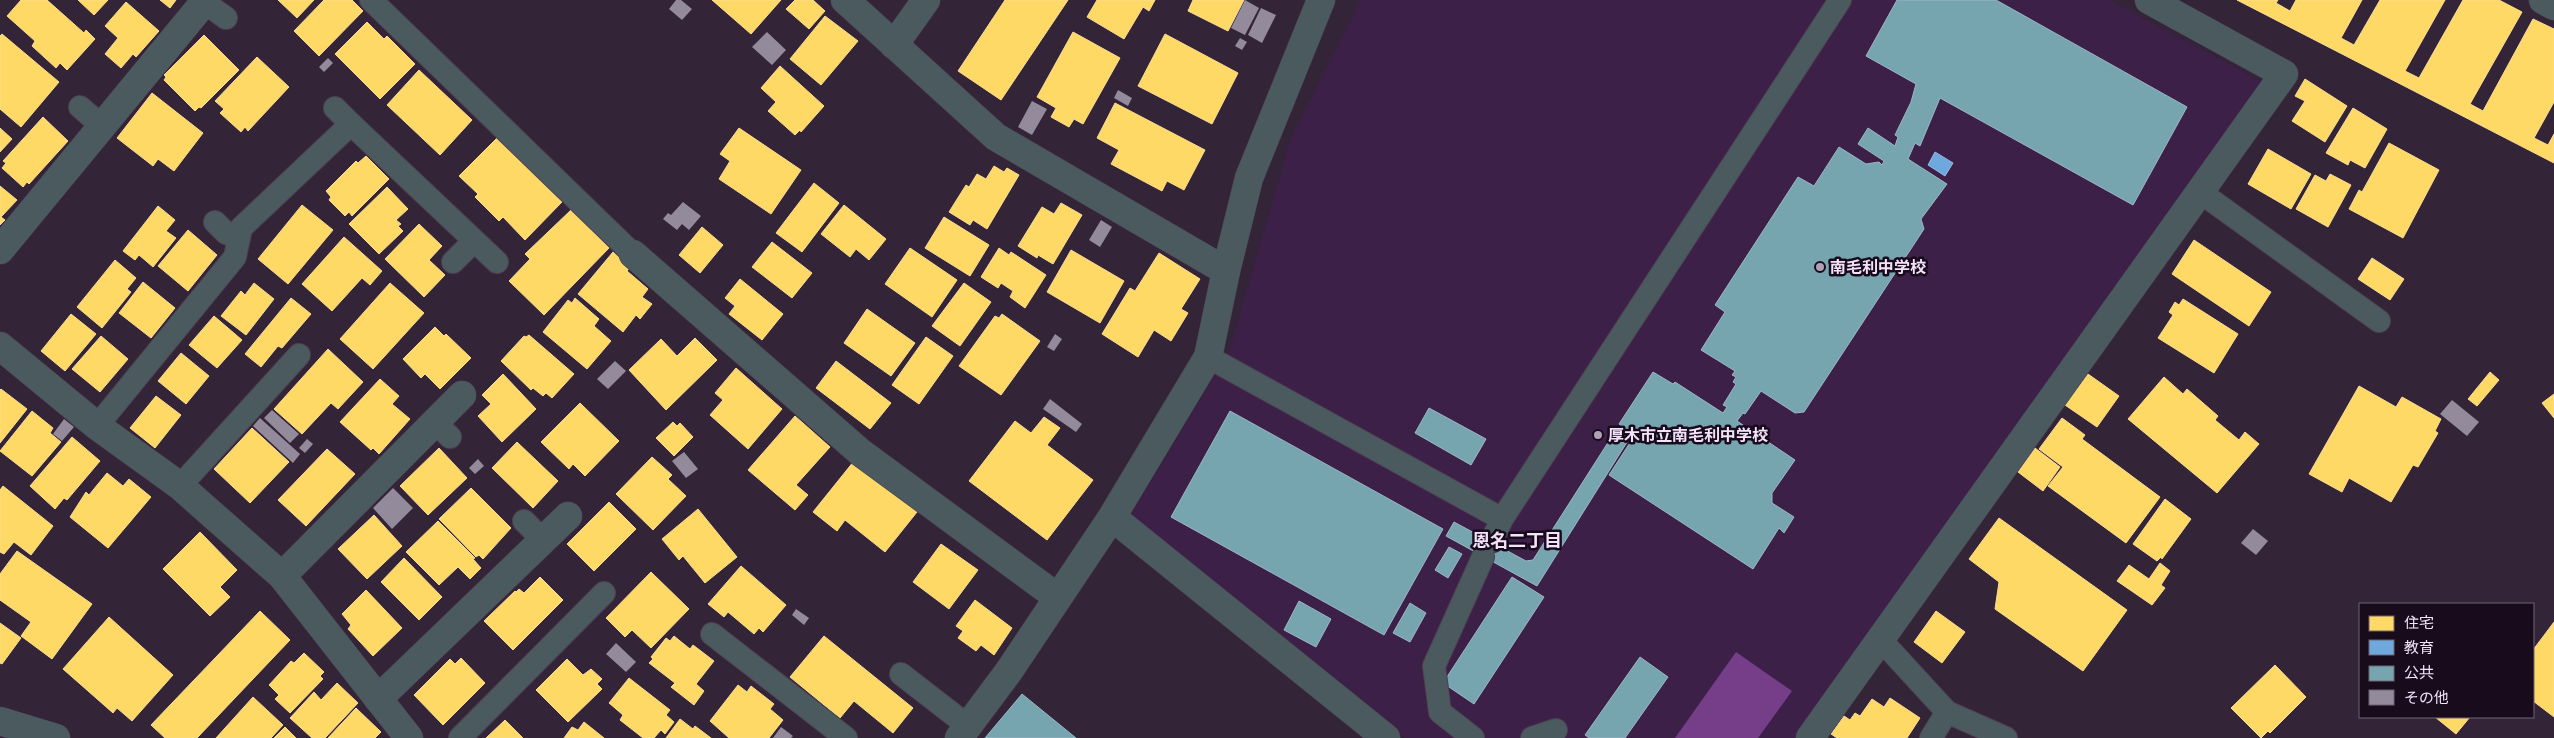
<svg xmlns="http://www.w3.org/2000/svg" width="2554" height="738" font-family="'Noto Serif','Noto Sans JP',serif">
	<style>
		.built { fill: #3d2047 }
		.water { fill: #763e89 }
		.homes { fill: #ffd966; stroke: #fbdc92 }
		.schools { fill: #6fa8dc; stroke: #97b9e5 }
		.public { fill: #76a5af; stroke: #9cb7c6 }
		.building { fill: #938a9b }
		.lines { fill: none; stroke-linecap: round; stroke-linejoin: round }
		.service-casing { stroke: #4d4051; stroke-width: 24 }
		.minor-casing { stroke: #4d4051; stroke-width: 29 }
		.service { stroke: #4a5a5f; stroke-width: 22 }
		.minor { stroke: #4a5a5f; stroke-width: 28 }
		.poi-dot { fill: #b0a0b6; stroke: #180c1c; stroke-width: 2 }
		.labels { text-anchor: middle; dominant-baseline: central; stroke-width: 5; stroke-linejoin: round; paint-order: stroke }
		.poi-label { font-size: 16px; font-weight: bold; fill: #f3e2fa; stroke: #180c1c; text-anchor: start }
		.neighbourhood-label { font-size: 18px; font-weight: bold; fill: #f3e2fa; stroke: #180c1c }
	</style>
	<rect width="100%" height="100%" fill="#332438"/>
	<!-- built -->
	<polygon class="built" points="1361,0 2109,0 2266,84 1802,738 1405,738 1129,518 1229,352 1291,138"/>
	<!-- water -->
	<polygon class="water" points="1736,652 1792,691 1758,738 1675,738"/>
	<!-- homes -->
	<g class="homes">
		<polygon points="21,0 47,0 84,33 86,30 95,39 67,70 60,63 56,68 32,46 35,41 7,16"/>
		<polygon points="78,0 108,0 94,15"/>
		<polygon points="160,0 176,0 170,8"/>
		<polygon points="278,0 314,0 297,18"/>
		<polygon points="324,0 352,0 363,11 319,56 294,31"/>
		<polygon points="712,0 781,0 751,34"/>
		<polygon points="795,0 813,0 825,11 809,29 786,9"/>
		<polygon points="1005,0 1068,0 1001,100 958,71"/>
		<polygon points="1097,0 1155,0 1149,11 1143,7 1124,39 1087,17"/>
		<polygon points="1193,0 1244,0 1228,31 1188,11"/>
		<polygon points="2237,0 2278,0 2276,3 2290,11 2296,0 2362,0 2341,38 2354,45 2380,0 2445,0 2405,71 2419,78 2463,0 2499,0 2522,12 2470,104 2483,111 2533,19 2554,29 2554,102 2534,138 2548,145 2554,134 2554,163"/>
		<polygon points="126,2 159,31 136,57 133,54 121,68 105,54 118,38 105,26"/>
		<polygon points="825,16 858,41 821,85 790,59"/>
		<polygon points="367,22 384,39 387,36 415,64 380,99 335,54"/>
		<polygon points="1073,32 1120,58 1083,124 1074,119 1069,127 1051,117 1056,108 1037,97"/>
		<polygon points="2,34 59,82 21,127 0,109 0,36"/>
		<polygon points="1165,34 1238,73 1212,124 1138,86"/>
		<polygon points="204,35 239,70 201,108 199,107 195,111 164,80 166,77 164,75"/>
		<polygon points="257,57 289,87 248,131 245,127 241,132 220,113 224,109 215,101"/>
		<polygon points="780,66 824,106 801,132 800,130 795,135 768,111 776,102 761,88"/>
		<polygon points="419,70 472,120 440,155 387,105"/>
		<polygon points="2305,79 2347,106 2325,142 2292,121 2305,101 2295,96"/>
		<polygon points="152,93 203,133 174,171 158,159 153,166 117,138"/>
		<polygon points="1115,103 1205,150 1184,190 1167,181 1162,191 1111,164 1119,150 1097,138"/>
		<polygon points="2353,108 2387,129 2365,168 2350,160 2348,165 2326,153"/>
		<polygon points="43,117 68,141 29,184 27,182 23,187 2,168 6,163 3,161"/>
		<polygon points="0,128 12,139 0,152"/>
		<polygon points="739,128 801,170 771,214 719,179 730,161 720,154"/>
		<polygon points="497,138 562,202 525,240 503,217 499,221 475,197 478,194 459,176"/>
		<polygon points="2389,143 2439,170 2403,238 2349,209 2359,190 2362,192"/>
		<polygon points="2268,149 2311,174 2291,209 2248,184"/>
		<polygon points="366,156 389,179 352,216 349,212 345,216 329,200 331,197 326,191 356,161 358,163"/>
		<polygon points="994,166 1004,172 1007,168 1019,175 987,229 973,220 970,225 949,212 966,185 969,187 977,174 986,179"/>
		<polygon points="2330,174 2351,185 2328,227 2296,209 2315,175 2326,181"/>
		<polygon points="814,183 839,203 802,252 776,233"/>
		<polygon points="0,186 17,200 1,217 5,220 0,225"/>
		<polygon points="387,187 408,209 396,220 401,224 398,226 403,231 379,254 349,224"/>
		<polygon points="1061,203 1082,215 1053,264 1038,255 1037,258 1018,246 1042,207 1054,214"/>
		<polygon points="302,205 333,230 288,284 258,259"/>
		<polygon points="844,205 886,239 869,260 856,249 850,257 821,234"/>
		<polygon points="158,206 175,220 166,231 176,238 153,267 139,255 135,260 123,251"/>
		<polygon points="571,210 609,248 544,315 509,281 530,259 525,254"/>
		<polygon points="944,217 989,245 970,276 925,248"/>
		<polygon points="419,224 442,246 429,260 445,275 424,297 385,259"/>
		<polygon points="702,227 723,245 700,273 679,255"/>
		<polygon points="188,230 217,255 188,291 158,266"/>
		<polygon points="344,237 382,271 370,285 362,278 332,311 302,284"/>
		<polygon points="2194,240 2271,292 2249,326 2172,274"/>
		<polygon points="772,242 812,273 792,298 752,267"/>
		<polygon points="910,248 957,280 932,317 885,284"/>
		<polygon points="999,248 1009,255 1011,252 1046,275 1025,308 1010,297 1013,291 1001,283 998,288 981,277"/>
		<polygon points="1071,250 1124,281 1100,323 1047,292"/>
		<polygon points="613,252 630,267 627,271 648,289 642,297 652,304 640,319 636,315 623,332 578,294"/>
		<polygon points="1159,253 1200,279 1181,309 1188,313 1171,341 1154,330 1138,357 1102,334 1130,288 1135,291"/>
		<polygon points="2372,258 2404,279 2390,300 2358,279"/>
		<polygon points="115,260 136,278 127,289 131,292 102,328 77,307"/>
		<polygon points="740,279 783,314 762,340 729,314 735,306 725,298"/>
		<polygon points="143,282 175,308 151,338 119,313"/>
		<polygon points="254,283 274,299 246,335 221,316 241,291 245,295"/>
		<polygon points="390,283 424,313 373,369 340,339"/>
		<polygon points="964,283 991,302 960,346 932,326"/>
		<polygon points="291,298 311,314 282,348 278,346 261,367 245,354"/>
		<polygon points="575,298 599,319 594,326 611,341 587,369 543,332 568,300 572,303"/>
		<polygon points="2183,299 2238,334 2214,373 2158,338 2173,315 2169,312 2175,302 2179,305"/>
		<polygon points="867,309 915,343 891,376 844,343"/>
		<polygon points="71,314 96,334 65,371 41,351"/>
		<polygon points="1002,314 1040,341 1001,395 959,366 995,316 999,318"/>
		<polygon points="214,316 242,340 217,368 189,345"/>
		<polygon points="435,327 444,336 446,334 471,358 440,389 425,374 421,378 403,359"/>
		<polygon points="529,335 574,374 552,398 546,393 543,396 533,388 531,390 501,361 524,336 526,337"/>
		<polygon points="101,336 128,359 100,392 72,369"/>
		<polygon points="926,337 953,356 919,404 892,385"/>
		<polygon points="695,338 717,360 666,410 629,370 661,339 677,356"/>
		<polygon points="328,349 363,382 338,409 331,403 302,434 274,409"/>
		<polygon points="181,353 209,376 186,404 158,381"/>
		<polygon points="836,361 891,403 870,429 816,388"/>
		<polygon points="736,368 782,409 748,449 710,415 723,400 715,393"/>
		<polygon points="2490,372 2499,380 2477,406 2468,399"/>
		<polygon points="503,374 536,409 502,442 478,416 491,404 482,395"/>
		<polygon points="2088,374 2119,396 2097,427 2065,405"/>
		<polygon points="2164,377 2183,394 2187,389 2218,416 2215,420 2239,440 2245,432 2259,444 2217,493 2128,419"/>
		<polygon points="380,379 399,396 392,404 410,419 379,454 373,448 371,450 340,422"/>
		<polygon points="2359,386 2396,407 2402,397 2441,419 2435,431 2438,433 2418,467 2413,465 2391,502 2349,478 2342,492 2309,474"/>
		<polygon points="1,389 27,409 0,443 0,390"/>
		<polygon points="2554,394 2554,418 2542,403"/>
		<polygon points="156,396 181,415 155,448 130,428"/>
		<polygon points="580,403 619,441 585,476 573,464 569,469 541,442"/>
		<polygon points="32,411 53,428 50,433 61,442 32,476 0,451"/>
		<polygon points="795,416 830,447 796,485 808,495 795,510 748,470"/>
		<polygon points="1044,417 1060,428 1047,445 1093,480 1047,540 969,481 1015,421 1031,433"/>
		<polygon points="2062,418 2085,435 2082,439 2160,497 2126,543 2048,486 2063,467 2039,449"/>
		<polygon points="673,422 677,426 680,423 693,437 674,456 656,438"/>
		<polygon points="252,428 289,462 250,503 214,469"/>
		<polygon points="72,437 100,461 67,500 64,498 55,509 30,486"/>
		<polygon points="517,442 558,481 533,508 492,468"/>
		<polygon points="439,448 467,478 428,515 400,486"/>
		<polygon points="2035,448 2060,467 2043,491 2018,472"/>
		<polygon points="327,449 355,474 306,526 278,500"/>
		<polygon points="652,457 672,475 668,479 686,496 653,530 616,494"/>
		<polygon points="854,461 917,512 885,552 845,520 837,531 813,512"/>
		<polygon points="107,473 123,486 129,479 151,497 108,548 70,517 86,492 89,495"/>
		<polygon points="3,486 53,526 31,555 14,542 4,554 0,552 0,490"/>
		<polygon points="471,488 511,528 483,559 479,555 476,557 439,519"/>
		<polygon points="2165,499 2191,519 2162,559 2161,557 2157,561 2133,544"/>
		<polygon points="609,502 636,529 594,571 567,544"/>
		<polygon points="698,509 737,557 705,583 683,556 679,560 662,539"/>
		<polygon points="374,515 402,546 367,579 338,549"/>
		<polygon points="1999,518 2127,610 2083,671 1995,609 1999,582 1969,559"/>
		<polygon points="438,521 475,558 473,559 481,568 470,579 458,567 439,585 406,552"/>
		<polygon points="200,532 237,570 220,587 230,597 210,616 163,569"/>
		<polygon points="941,544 978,570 949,609 913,582"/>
		<polygon points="17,551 92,604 52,659 21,636 31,622 0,600 0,574"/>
		<polygon points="404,558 442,597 419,620 381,582"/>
		<polygon points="2160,563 2170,571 2161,585 2165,588 2152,605 2117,581 2129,565 2149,579"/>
		<polygon points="741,566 786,605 763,632 759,628 754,634 728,612 724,617 708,604"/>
		<polygon points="651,572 689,609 651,648 632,630 625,637 606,618"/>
		<polygon points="540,577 563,600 513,650 484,621 515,591 516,592 519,589 524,593"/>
		<polygon points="366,590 402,628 373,656 348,629 351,625 342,614"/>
		<polygon points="975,600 1012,628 994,655 981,645 976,651 958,638 963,631 956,626"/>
		<polygon points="260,611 290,640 197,738 165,738 151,725"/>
		<polygon points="1936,611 1965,632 1942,663 1914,642"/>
		<polygon points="109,617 173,675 132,721 117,708 113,713 63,669"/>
		<polygon points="2554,622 2554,717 2533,701 2533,650"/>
		<polygon points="0,623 21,638 2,664 0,663"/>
		<polygon points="674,636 690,649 693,645 714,661 696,684 704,691 694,705 671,687 675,683 649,663 653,659 651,657 666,638 670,641"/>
		<polygon points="824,636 913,708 893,733 854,701 840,718 790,677"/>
		<polygon points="304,653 324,672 320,676 323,679 290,713 275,699 279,695 269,685 291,661 294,663"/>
		<polygon points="461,658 485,683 443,725 414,695 450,659 455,664"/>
		<polygon points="567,659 583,675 591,669 602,679 597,684 602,689 568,722 536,690"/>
		<polygon points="2275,665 2306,697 2270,733 2268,731 2261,738 2231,708"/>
		<polygon points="629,678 670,710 666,715 674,722 665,734 661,730 654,738 643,738 620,720 623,715 609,703"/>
		<polygon points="337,683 358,703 325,738 312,738 290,718 314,692 321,700"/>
		<polygon points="738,685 747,692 751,686 774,704 770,709 783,720 769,738 729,738 710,721"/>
		<polygon points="253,697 283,725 271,738 216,738"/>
		<polygon points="1890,698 1920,718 1907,738 1837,738 1831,734 1844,716 1850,720 1855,713 1860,716 1872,699 1884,707"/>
		<polygon points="356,708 381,732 375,738 328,738"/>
		<polygon points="2435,717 2470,717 2456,734"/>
		<polygon points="680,719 693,729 695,726 711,738 666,738"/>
		<polygon points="505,720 523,738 486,738"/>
		<polygon points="584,722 604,738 564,738 572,727 578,730"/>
		<polygon points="285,727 296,738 274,738"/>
	</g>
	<!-- schools -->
	<polygon class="schools" points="1935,152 1953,163 1945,176 1928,165"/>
	<!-- public -->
	<g class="public">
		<polygon points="1897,0 1996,0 2187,107 2133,205 1940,98 1920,146 1915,143 1908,159 1947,184 1921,219 1924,229 1804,412 1795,413 1761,391 1745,414 1743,413 1737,421 1795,460 1772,493 1772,503 1794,517 1784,533 1779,528 1753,569 1609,475 1635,435 1619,424 1653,372 1673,384 1675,382 1723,413 1727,407 1723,405 1736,384 1733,382 1736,377 1732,375 1735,371 1701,350 1725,312 1715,305 1798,177 1814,186 1839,147 1866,164 1879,162 1882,165 1884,161 1858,144 1868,128 1895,146 1898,137 1895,135 1911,102 1916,84 1866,56"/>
		<polygon points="1429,408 1486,439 1471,465 1415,433"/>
		<polygon points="1230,411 1443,529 1384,635 1171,517"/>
		<polygon points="1616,430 1629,439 1537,586 1446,536 1454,522 1526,561 1533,560"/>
		<polygon points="1449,547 1462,554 1448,578 1435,570"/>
		<polygon points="1512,577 1544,597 1474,704 1443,683"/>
		<polygon points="1299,601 1331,619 1316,647 1284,630"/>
		<polygon points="1410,603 1426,613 1410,642 1393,633"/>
		<polygon points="1640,657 1668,677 1625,738 1589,738 1585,735"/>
		<polygon points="1022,694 1076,738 985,738"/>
	</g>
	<!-- building -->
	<g class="building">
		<polygon points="676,0 681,0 692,9 682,20 669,9"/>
		<polygon points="1245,0 1259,8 1245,35 1231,28"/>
		<polygon points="1261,8 1276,15 1262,43 1248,35"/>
		<polygon points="767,32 786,50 772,65 752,47"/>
		<polygon points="1240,38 1247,42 1242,50 1235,46"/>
		<polygon points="328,58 333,63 324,72 319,67"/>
		<polygon points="1118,90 1132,98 1128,106 1114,98"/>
		<polygon points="1032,101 1047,109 1032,135 1018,127"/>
		<polygon points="683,202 701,216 689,230 682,224 677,230 663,219 668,213 671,215"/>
		<polygon points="1101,220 1112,227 1100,247 1089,240"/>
		<polygon points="1055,334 1062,339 1054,351 1047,347"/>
		<polygon points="615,361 626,371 608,389 597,379"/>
		<polygon points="1050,399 1082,424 1076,432 1043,409"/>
		<polygon points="2452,400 2479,422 2467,436 2440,414"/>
		<polygon points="272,410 299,434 290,443 264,418"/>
		<polygon points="260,418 300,454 293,463 253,426"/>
		<polygon points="64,419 74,427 62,441 53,434"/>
		<polygon points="307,439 313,444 305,453 299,448"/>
		<polygon points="684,452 698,469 686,478 672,461"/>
		<polygon points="478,459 484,466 475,474 469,468"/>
		<polygon points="393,488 413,508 392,529 373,508"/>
		<polygon points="2253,529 2268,541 2256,555 2241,543"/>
		<polygon points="796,609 809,618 804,625 792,615"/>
		<polygon points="616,643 636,662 626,672 606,654"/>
		<polygon points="781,727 793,736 791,738 773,738"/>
	</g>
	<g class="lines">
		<defs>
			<g id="service">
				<polyline points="371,0 633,254"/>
				<polyline points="204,2 226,18"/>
				<polyline points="80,107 102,126"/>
				<polyline points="335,108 351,124"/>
				<polyline points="2200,192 2379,321"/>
				<polyline points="215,222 226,233 239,238"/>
				<polyline points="453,262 474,241"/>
				<polyline points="1208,357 1502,519"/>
				<polyline points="435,422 450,437"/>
				<polyline points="97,426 235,257 241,228 351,124 497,262"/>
				<polyline points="180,486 299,355"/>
				<polyline points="524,521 543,540"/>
				<polyline points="1491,542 1502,519 1840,0"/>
				<polyline points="712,634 846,738"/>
				<polyline points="1880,639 1947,712 1931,738"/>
				<polyline points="901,674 968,726"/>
				<polyline points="1947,712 2006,738"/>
				<polyline points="460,738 604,593"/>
				<polyline points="1473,738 1440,712 1434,666 1483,557"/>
				<polyline points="1532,738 1556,730"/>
			</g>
			<g id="minor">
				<polyline points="845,0 996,137 1226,271"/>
				<polyline points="2543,0 2554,6"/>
				<polyline points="894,45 926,0"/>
				<polyline points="0,250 206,0"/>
				<polyline points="633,254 860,452 1057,597"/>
				<polyline points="0,346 97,426 180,486 282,576 409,738"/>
				<polyline points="1112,517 1386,738"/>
				<polyline points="282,576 462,395"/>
				<polyline points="378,699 568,516"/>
				<polyline points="0,721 56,738"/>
				<polyline points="959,738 1009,671 1112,517 1208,357 1226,271 1249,178 1321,0"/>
				<polyline points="1810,738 2284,74 2149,0"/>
			</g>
		</defs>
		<!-- service casing -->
		<use href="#service" class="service-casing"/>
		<!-- minor casing -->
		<use href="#minor" class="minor-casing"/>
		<!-- service -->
		<use href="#service" class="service"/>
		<!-- minor -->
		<use href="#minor" class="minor"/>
	</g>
	<!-- markers -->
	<g class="poi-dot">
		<circle cx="1820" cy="267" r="5"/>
		<circle cx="1598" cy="435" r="5"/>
	</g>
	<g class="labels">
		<!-- poi labels -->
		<g class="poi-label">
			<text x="1830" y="267">南毛利中学校</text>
			<text x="1608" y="435">厚木市立南毛利中学校</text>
		</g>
		<!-- neighbourhood labels -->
		<g class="neighbourhood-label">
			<text x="1517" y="540">恩名二丁目</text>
		</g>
	</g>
	<!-- legend -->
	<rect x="2359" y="603" width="175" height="115" fill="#180c1c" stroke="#706275"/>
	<rect x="2369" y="616" width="25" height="15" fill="#ffd966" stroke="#706275"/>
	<text x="2404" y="628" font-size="15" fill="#f3e2fa">住宅</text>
	<rect x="2369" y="640" width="25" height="15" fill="#6fa8dc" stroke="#706275"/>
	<text x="2404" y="653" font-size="15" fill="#f3e2fa">教育</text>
	<rect x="2369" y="666" width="25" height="15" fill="#76a5af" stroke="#706275"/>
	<text x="2404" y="678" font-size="15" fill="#f3e2fa">公共</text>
	<rect x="2369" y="690" width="25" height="15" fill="#938a9b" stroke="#706275"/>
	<text x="2404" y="703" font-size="15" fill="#f3e2fa">その他</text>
</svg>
